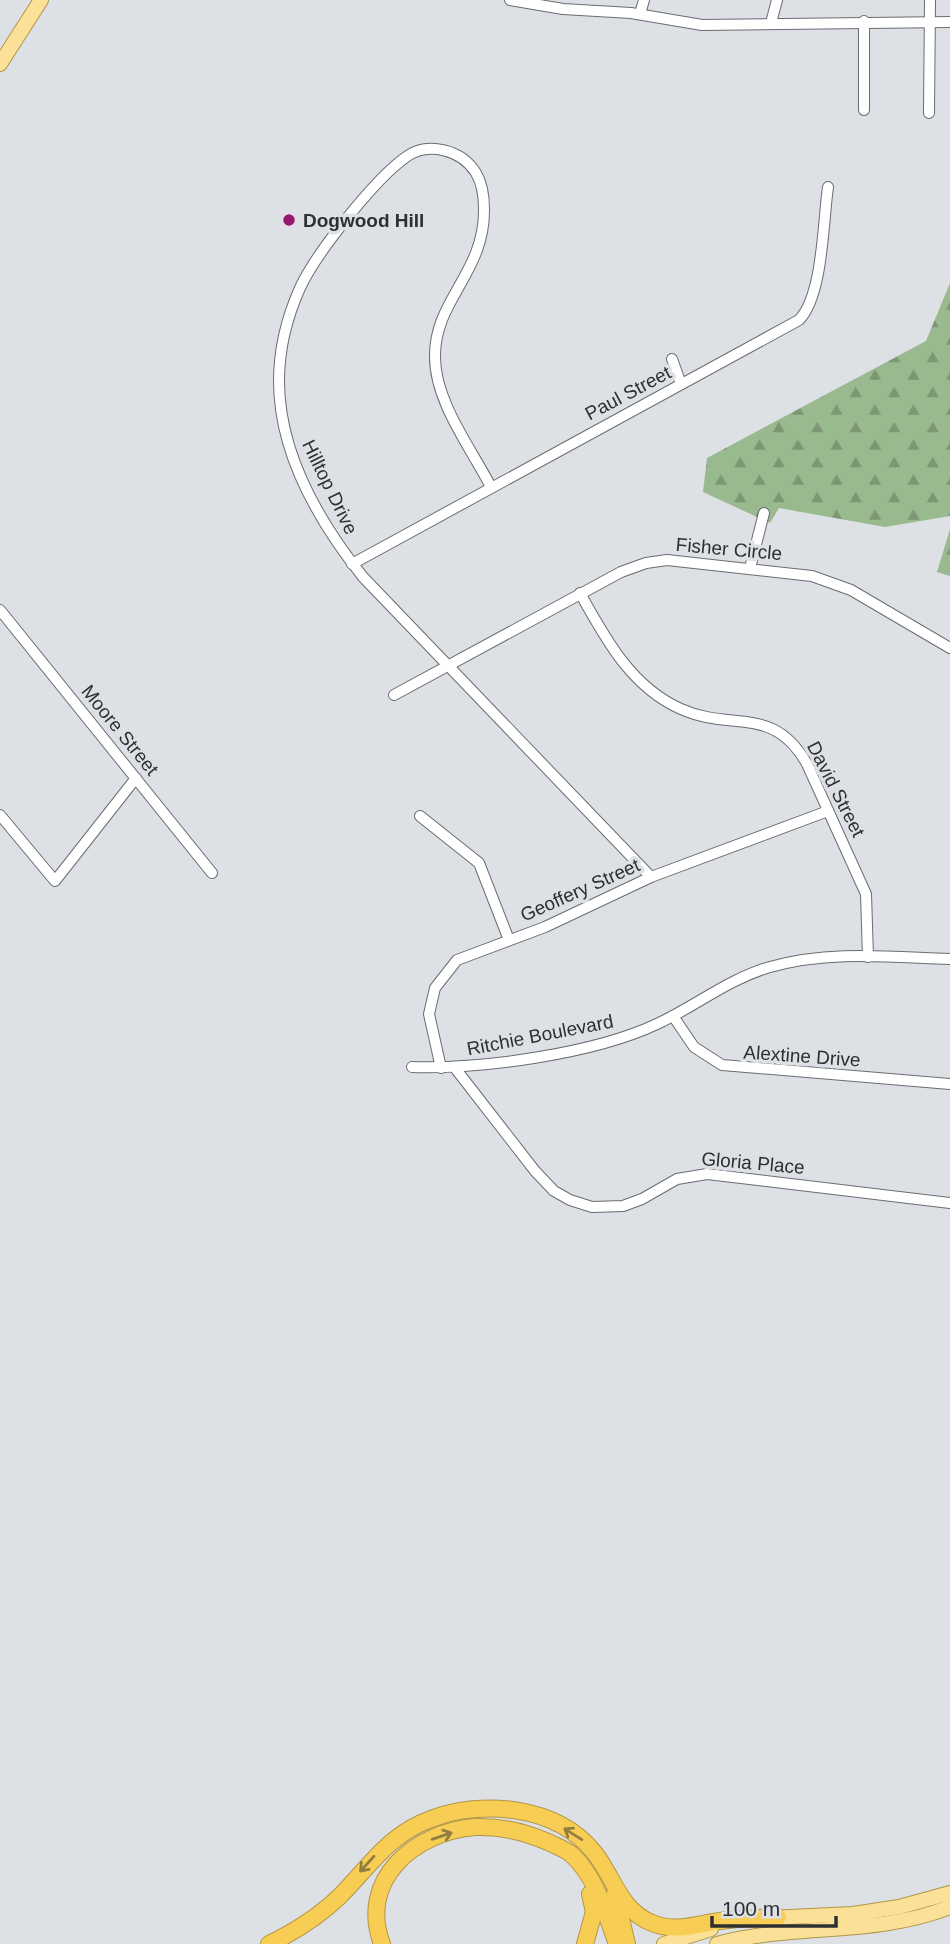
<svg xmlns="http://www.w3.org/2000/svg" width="950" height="1944" font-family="Helvetica,sans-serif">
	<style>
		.forest { fill: url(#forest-firs) }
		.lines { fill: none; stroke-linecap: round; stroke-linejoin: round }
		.minor-casing { stroke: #696c71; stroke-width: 12 }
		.major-casing { stroke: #b19647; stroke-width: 16 }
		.highway-casing { stroke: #b19647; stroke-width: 18 }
		.minor { stroke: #fff; stroke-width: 10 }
		.major { stroke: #fbe198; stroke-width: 14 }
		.highway { stroke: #f8cd53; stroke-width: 16 }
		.oneway { stroke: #937e42 }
		.poi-dot { fill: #98176e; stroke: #dde1e6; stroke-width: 2.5 }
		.labels { text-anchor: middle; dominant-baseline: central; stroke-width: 7; stroke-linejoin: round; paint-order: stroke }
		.poi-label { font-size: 19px; font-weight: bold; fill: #2e2f31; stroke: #dde1e6; text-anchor: start }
		.street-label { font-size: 19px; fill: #2e2f31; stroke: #dde1e6 }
	</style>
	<defs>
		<pattern id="forest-firs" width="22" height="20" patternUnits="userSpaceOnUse" patternTransform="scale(1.75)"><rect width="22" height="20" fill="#99b98e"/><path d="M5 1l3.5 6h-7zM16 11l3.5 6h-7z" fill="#7d9775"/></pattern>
	</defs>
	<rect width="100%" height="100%" fill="#dde1e6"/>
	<!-- forest -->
	<g class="forest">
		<polygon points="950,283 950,516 885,527 779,508 770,523 703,492 707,458 926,341"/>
		<polygon points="950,529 950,576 937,572"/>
	</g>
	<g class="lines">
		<defs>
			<g id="minor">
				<polyline points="510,0 563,9 631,13 702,25 950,22"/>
				<polyline points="640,14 644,0"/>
				<polyline points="864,21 864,110"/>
				<polyline points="771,23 777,0"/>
				<polyline points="929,113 930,0"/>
				<polyline points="672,359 681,384"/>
				<path d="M491,487c-20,-39 -56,-85 -56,-130 -1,-57 50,-84 49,-148 0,-12 -2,-26 -8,-36 -14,-23 -48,-32 -70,-16 -31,22 -90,96 -106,131 -13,29 -21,61 -21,93 0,72 40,141 84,196l288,300"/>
				<path d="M352,564l447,-244c24,-24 24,-99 29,-133"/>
				<polyline points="750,568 764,513"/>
				<path d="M580,593c25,45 51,94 101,116 51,23 92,-5 126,55l59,130 2,63"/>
				<polyline points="0,610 212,873"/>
				<polyline points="394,695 621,572 646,563 667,560 812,576 851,590 950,648"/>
				<polyline points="0,815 55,881 136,778"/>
				<polyline points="420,816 479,863 509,940"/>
				<polyline points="673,1016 694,1047 722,1065 950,1084"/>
				<path d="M412,1067c70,2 181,-13 245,-43 39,-18 71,-45 113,-57 59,-17 120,-10 180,-8"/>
				<polyline points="441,1068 429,1014 435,988 457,960 545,927 651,877 828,811"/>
				<polyline points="455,1068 535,1171 554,1191 570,1200 592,1207 623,1206 642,1199 677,1179 707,1174 950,1203"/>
			</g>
			<g id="major">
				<polyline points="0,64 41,0"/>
				<polyline points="769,1918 853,1914 899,1907 950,1893"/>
				<polyline points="664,1944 711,1929"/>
				<path d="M717,1944c77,-21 157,-7 233,-37"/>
			</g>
			<g id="highway">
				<polyline points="615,1893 627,1944"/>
				<path d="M269,1944c25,-12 49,-27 70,-47 30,-30 50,-63 92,-78 51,-20 125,-13 162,32 21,25 26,59 59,72 25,10 44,1 68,-2 19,-3 39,-3 58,-4"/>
				<path d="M382,1944c-24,-64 32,-112 93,-117 26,-1 50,5 73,15 8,4 17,7 23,12 26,24 34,58 46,90"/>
				<polyline points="585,1944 594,1912 590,1894"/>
			</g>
		</defs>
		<!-- minor casing -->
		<use href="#minor" class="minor-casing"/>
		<!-- major casing -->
		<use href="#major" class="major-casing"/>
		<!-- highway casing -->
		<use href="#highway" class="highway-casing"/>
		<!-- minor -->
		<use href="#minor" class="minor"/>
		<!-- major -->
		<use href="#major" class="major"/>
		<!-- highway -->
		<use href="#highway" class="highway"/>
	</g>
	<!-- one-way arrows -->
	<defs><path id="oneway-shaft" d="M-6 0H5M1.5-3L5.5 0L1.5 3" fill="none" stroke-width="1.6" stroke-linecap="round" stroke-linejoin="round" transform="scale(1.75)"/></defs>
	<g class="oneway">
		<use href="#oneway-shaft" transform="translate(573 1834) rotate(-148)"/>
		<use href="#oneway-shaft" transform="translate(442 1836) rotate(-19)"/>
		<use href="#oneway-shaft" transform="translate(367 1864) rotate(132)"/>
	</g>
	<!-- markers -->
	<circle class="poi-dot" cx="289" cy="220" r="7"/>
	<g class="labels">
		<!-- poi labels -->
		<g class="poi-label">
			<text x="303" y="220">Dogwood Hill</text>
		</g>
		<!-- street labels -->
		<g class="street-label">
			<text transform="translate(628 393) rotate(-28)">Paul Street</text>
			<text transform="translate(330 487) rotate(64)">Hilltop Drive</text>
			<text transform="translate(729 549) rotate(5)">Fisher Circle</text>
			<text transform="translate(120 730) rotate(51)">Moore Street</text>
			<text transform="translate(836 789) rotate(63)">David Street</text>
			<text transform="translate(580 890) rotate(-24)">Geoffery Street</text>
			<text transform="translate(540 1035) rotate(-11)">Ritchie Boulevard</text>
			<text transform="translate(802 1056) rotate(4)">Alextine Drive</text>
			<text transform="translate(753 1163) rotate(5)">Gloria Place</text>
		</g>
	</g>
	<!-- scale -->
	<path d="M712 1916v10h124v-10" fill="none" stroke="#2e2f31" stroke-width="3.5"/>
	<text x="722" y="1916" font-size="21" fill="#2e2f31" stroke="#dde1e6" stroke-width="5" paint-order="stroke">100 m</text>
</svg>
